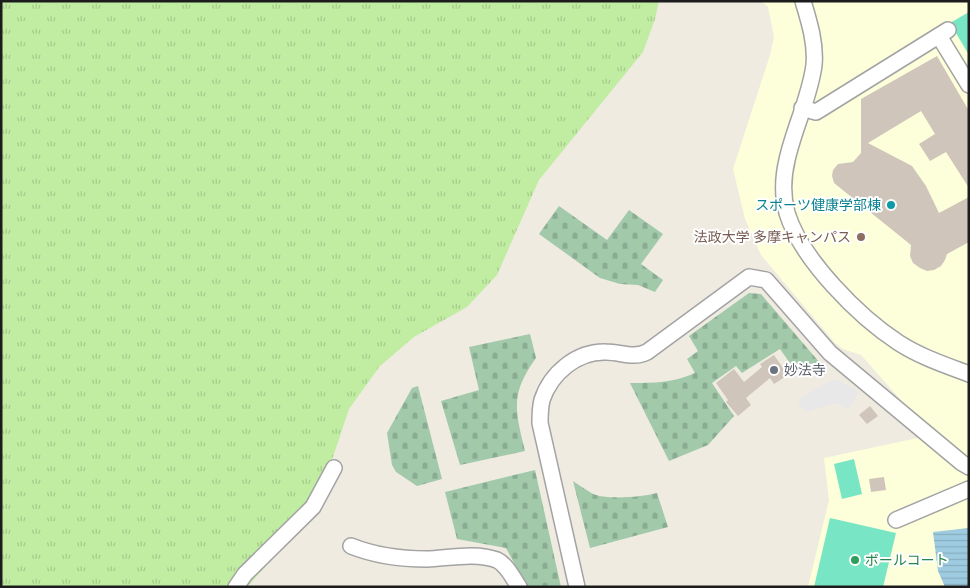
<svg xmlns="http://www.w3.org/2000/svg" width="970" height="588" font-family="Ubuntu,'Noto Sans JP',sans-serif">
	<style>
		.education { fill: #fcffda }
		.grass { fill: url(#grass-tufts) }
		.cemetery { fill: url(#cemetery-stones) }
		.pitch { fill: #78e5c4 }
		.parking { fill: #e8e8e8 }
		.water { fill: url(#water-rules) }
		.building { fill: #cfc5ba }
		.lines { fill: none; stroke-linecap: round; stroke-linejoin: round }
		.minor-casing { stroke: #a3a3a3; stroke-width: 18 }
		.minor { stroke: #fff; stroke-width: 15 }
		.culture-dot { fill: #0f9aa8; stroke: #fff; stroke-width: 2 }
		.education-dot { fill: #8d6e63; stroke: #fff; stroke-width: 2 }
		.worship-dot { fill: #6b7280; stroke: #fff; stroke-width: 2 }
		.leisure-dot { fill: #2e9e5b; stroke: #fff; stroke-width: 2 }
		.labels { text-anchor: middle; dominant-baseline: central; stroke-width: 4; stroke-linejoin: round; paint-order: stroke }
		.culture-label { font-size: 14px; fill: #0d838f; stroke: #fff; text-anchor: end }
		.education-label { font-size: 14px; fill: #785e54; stroke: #fff; text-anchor: end }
		.worship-label { font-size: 14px; fill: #5b616d; stroke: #fff; text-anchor: start }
		.leisure-label { font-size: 14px; fill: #27864d; stroke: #fff; text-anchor: start }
	</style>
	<defs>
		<pattern id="grass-tufts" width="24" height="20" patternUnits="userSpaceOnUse" patternTransform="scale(1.25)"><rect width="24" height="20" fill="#c1eda2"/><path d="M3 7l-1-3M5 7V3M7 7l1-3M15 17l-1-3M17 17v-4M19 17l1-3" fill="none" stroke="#a5cb8b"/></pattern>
		<pattern id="cemetery-stones" width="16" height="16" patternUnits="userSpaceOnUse" patternTransform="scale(1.25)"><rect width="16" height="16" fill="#a1c9aa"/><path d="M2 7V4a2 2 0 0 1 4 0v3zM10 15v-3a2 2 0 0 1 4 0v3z" fill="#8aac92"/></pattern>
		<pattern id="water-rules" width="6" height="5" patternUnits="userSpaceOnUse" patternTransform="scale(1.25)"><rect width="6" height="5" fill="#9ecbe0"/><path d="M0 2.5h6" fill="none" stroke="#88aec0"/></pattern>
	</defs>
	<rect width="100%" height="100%" fill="#efebe1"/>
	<!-- education -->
	<g class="education">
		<polygon points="761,1 969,1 969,458 908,408 861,355 843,349 835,343 761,255 745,219 733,169 770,55 774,37 768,7"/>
		<polygon points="922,437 969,477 969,587 808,587 829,500 824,458"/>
	</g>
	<!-- grass -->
	<polygon class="grass" points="1,1 659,1 655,19 643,52 539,180 497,275 467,307 414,337 380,366 349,409 328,472 313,507 279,552 247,587 1,587"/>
	<!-- cemetery -->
	<g class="cemetery">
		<polygon points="559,206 607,240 629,210 663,234 641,264 663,280 655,292 638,285 620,284 600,278 539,234"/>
		<path d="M749,293l12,1 59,69 -21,13 -19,-27 -38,24 -6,-7 -24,17 22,33 -26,29 -39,16 -39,-78c24,0 43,0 65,-10l-8,-14 11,-8 -9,-15z"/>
		<path d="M530,334l6,24c-26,36 -21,52 -11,93l-65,14 -19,-64 38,-11 -10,-43z"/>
		<polygon points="418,386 442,479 417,486 396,472 392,465 387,433 412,388"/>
		<polygon points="535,470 561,587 527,587 506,548 457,539 445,492"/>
		<path d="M573,481c6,4 13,9 20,13 14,6 49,3 64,-1l11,34 -78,21z"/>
	</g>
	<!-- pitch -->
	<g class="pitch">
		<polygon points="969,12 969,55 950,23"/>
		<polygon points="854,459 862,494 842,499 834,464"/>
		<polygon points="830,518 896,533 883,587 814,587"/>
	</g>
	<!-- parking -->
	<polygon class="parking" points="838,380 859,392 848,409 840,404 832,404 807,412 800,405 798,399 830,381"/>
	<!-- water -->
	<polygon class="water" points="969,528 969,587 945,587 938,571 933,532"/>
	<!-- building -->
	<g class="building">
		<polygon points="937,56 969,111 969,188 946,152 930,161 919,144 935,134 921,111 868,143 912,166 926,186 939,213 969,197 969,242 947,254 945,260 941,266 934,270 927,271 920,268 913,263 910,256 911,245 834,183 832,176 833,170 838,164 853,162 861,153 861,99"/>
		<polygon points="774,355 788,375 774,384 770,378 746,398 751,405 738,416 726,402 728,400 716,383 734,369 744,382 762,367 760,364"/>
		<polygon points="870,406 878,416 867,424 859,415"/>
		<polygon points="884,477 886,490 871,492 869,479"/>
	</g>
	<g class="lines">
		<defs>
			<g id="minor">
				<path d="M803,1c6,20 13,42 11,64 -4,32 -20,63 -27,95 -4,17 -5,35 0,53 14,46 72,104 112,130 22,14 46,22 70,31"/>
				<polyline points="939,36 969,85"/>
				<polyline points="802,108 816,112 948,30"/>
				<polyline points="896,520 969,489"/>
				<path d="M351,546c25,10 49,13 76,13 22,-1 49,-7 70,1 10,5 16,18 22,27"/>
				<polyline points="236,587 245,574 313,507 334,468"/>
				<path d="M577,587l-37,-164c0,-7 0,-15 2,-23 9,-27 35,-49 64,-48 15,0 27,7 41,0l102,-75 17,3 64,73 132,110 7,4"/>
			</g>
		</defs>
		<!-- minor casing -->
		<use href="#minor" class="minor-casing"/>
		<!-- minor -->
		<use href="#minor" class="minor"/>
	</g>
	<!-- markers -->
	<circle class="culture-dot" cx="891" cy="205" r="5"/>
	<circle class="education-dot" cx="861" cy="237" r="5"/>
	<circle class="worship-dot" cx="774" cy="370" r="5"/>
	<circle class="leisure-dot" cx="855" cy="560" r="5"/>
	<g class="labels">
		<!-- culture labels -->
		<g class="culture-label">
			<text x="881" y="205">スポーツ健康学部棟</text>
		</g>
		<!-- education labels -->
		<g class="education-label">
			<text x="851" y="237">法政大学 多摩キャンパス</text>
		</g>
		<!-- worship labels -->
		<g class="worship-label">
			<text x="784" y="370">妙法寺</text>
		</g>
		<!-- leisure labels -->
		<g class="leisure-label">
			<text x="865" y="560">ボールコート</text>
		</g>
	</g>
	<!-- border -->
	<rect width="970" height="588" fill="none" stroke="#1c1c1c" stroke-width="5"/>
</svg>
